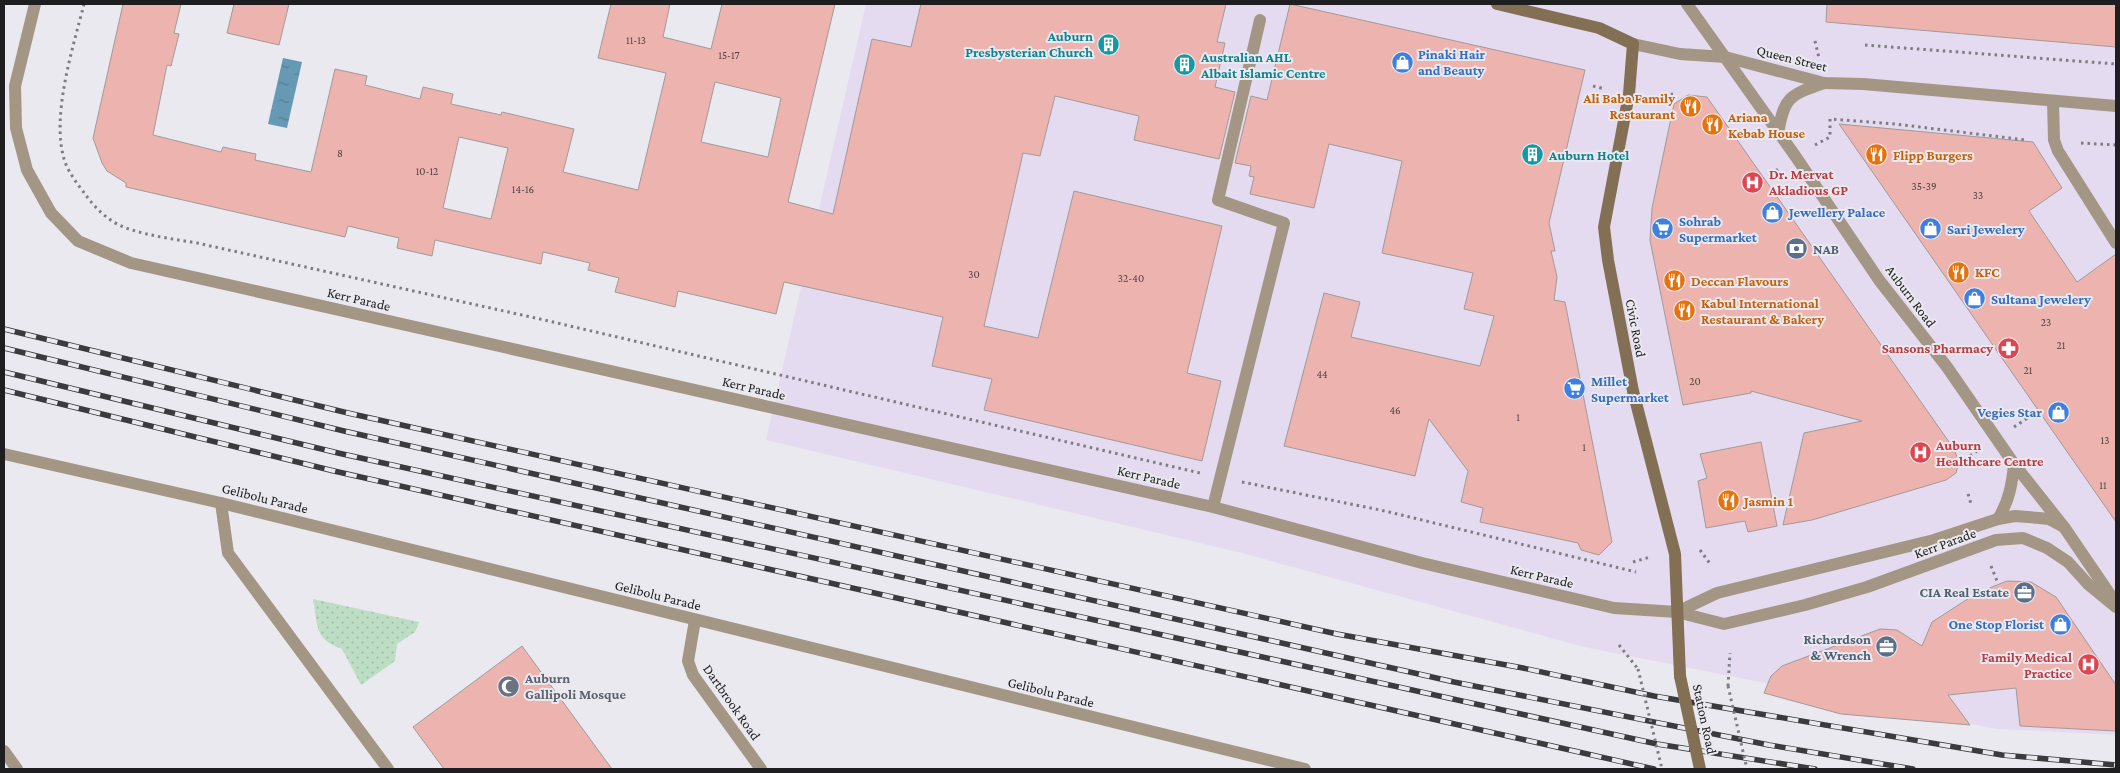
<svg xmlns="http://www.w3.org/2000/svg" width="2120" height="773" font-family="'Crimson Pro',serif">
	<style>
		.commercial { fill: #e4dbf0 }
		.grass { fill: url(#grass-dots) }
		.water { fill: url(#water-ripples) }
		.building { fill: #ecb3af; stroke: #a19a99; fill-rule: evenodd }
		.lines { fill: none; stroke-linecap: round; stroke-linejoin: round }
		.path { stroke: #7d7d81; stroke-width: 3; stroke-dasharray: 2.5 4; stroke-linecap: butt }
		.lane { stroke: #a49684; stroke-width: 12 }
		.street { stroke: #a49684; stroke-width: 12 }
		.secondary { stroke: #826f54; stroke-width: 12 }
		.rail-casing { stroke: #3b3b3e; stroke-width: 5.5 }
		.rail { stroke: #e9e9ef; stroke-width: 4; stroke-dasharray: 11; stroke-linecap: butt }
		.path-bridge { stroke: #7d7d81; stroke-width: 3; stroke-dasharray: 2.5 4; stroke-linecap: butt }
		.secondary-bridge { stroke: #826f54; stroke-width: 12 }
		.labels { text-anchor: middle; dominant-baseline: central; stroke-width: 4; stroke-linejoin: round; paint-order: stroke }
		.number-label { font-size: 11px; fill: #524344 }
		.culture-label { font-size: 14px; font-weight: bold; fill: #0d838f; stroke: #e9e9ef; text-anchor: start }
		.shop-label { font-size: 14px; font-weight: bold; fill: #366cbe; stroke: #e9e9ef; text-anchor: start }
		.street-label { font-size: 14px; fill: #1e1e20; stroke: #e9e9ef }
		.food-label { font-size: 14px; font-weight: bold; fill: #c56008; stroke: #e9e9ef; text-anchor: start }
		.health-label { font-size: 14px; font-weight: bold; fill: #be3a42; stroke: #e9e9ef; text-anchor: start }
		.service-label { font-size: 14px; font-weight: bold; fill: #4e5e75; stroke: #e9e9ef; text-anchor: end }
		.worship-label { font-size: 14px; font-weight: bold; fill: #5b616d; stroke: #e9e9ef; text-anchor: start }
	</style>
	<defs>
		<pattern id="grass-dots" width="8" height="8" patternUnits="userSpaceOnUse" patternTransform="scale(1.25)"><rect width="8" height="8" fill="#bddec5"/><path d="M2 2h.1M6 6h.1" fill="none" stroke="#a2bea9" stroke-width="1.8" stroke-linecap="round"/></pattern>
		<pattern id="water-ripples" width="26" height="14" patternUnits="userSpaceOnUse" patternTransform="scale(1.25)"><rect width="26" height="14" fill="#669ab4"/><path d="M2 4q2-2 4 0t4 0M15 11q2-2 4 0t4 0" fill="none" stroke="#537d92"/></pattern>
	</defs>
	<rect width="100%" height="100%" fill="#e9e9ef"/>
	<!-- commercial -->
	<polygon class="commercial" points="866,4 2116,4 2116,735 1997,729 1584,647 1242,553 766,440"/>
	<!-- grass -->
	<path class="grass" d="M313,599l106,23 -4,10 -18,12 -2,17 -34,24 -19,-36c-28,-10 -24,-23 -29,-50z"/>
	<!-- water -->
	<polygon class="water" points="283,58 302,62 287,128 268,124"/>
	<!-- building -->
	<g class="building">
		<path d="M123,4h58l-7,29 5,1 -8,32 -4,-1 -14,70 68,17 2,-5 33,7 -1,6 56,12 24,-103 32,7 -2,9 55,14 3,-12 30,7 -2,10 50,11 1,-3 72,17 -11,43 75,18 28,-117 -68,-15 13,-54h59l-7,33 48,12 11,-45h113l-47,198 45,12 39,-175 39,8 10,-43h305l-9,38 8,1 -10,44 20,5 -16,67 -85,-19 5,-24 -84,-20 -15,60 -17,-3 -39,173 54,12 36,-147 148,35 -35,147 34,8 -19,80 -218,-51 8,-31 -60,-13 11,-49 -159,-35 -8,32 -98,-23 -3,16 -60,-15 4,-14 -31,-8 2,-7 -47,-11 -2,12 -106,-24 -3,16 -35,-8 2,-10 -51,-12 -3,11 -219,-50v-4l-19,-12 -5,-8 -9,-25zM715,82l66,16 -13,59 -67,-15zM459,137l49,11 -17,71 -48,-11z"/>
		<polygon points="234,4 289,4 279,45 227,33"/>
		<polygon points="1290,4 1585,70 1549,223 1555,251 1551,251 1557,277 1554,300 1565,302 1612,542 1599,555 1581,550 1578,543 1480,522 1483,508 1461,502 1468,471 1429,419 1415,476 1284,446 1324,293 1360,302 1351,337 1480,366 1494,316 1464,309 1473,273 1382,253 1402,161 1329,144 1314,208 1250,194 1254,177 1249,176 1251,166 1235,163 1251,96 1267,100"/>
		<polygon points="1827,4 2116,4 2116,47 1826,22"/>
		<polygon points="1688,95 1707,97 1954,449 1959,462 1956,473 1946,480 1812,520 1783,525 1804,433 1862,421 1751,391 1751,393 1683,405 1650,240 1652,208 1674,104"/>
		<polygon points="1839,124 2033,142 2062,188 2029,211 2077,282 2116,254 2116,522"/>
		<polygon points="1761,442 1777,526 1748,532 1745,521 1706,528 1698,481 1707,478 1700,454"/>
		<polygon points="2007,581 2031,582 2056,597 2116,685 2116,731 2020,726 2016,688 1948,695 1970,725 1841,714 1764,693 1771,676 1782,666 1880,629 1897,630 1922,646 1932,622 1977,593"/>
		<polygon points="522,646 612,769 444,769 413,727"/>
	</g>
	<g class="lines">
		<!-- path -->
		<g class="path">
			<path d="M84,4c-11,44 -34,114 -19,158 4,11 13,23 20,32 10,14 24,28 41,34 23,8 47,11 71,15l343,76 660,154"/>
			<polyline points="1815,41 1819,58"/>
			<polyline points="1865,45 2116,64"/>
			<polyline points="1593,86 1605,89"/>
			<polyline points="1652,99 1673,94"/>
			<polyline points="2081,143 2116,145"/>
			<polyline points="1815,145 1830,137 1830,119 1895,124 2026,140"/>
			<polyline points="1771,175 1778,169"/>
			<polyline points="2014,427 2029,417"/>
			<polyline points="1970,456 1977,451"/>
			<polyline points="1242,482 1385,511 1636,572"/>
			<polyline points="1968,494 1971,504"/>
			<polyline points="1700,550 1711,565"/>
			<polyline points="1633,562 1650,557"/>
			<polyline points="1991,566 1997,581"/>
			<polyline points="1619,645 1638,669"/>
			<polyline points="1728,686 1730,653"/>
		</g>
		<!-- lane -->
		<g class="lane">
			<polyline points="221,503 228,553 388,769"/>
			<polyline points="1213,507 1284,223 1218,200 1260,20"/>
		</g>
		<!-- street -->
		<g class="street">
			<polyline points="35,4 15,86 16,128 27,170 51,213 78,241 131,263 1213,507 1422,563 1614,608 1677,612 1724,624 1805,605 1867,587 1996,540 2023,538 2047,548 2068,562 2088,584 2116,607"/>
			<polyline points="1687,4 1796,157 1879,280 1947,367 2014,464 2064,527 2113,599"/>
			<polyline points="1633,44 1680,54 1725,57 1824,83 1863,84 2116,106"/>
			<polyline points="2053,101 2054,140 2058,151 2116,243"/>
			<path d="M1778,134c6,-38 12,-39 46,-51"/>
			<polyline points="4,454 221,503 1305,769"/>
			<path d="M1998,519c11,-18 14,-34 16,-55"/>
			<polyline points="1677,612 1717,593 1934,540 1998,519 2015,516 2039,518 2049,519 2062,526"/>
			<polyline points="695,620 688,661 693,675 761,769"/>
			<polyline points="4,751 17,769"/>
		</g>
		<!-- secondary -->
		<polyline class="secondary" points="1497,4 1599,28 1633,44 1629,94 1604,227 1608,260 1633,391 1675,554 1680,676"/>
		<defs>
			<g id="rail">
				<polyline points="4,329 348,413 1337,634 1523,668 1654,696 2002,755 2116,765"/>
				<polyline points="4,348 344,431 1454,682 1769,745 1913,769"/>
				<polyline points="4,372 338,453 1657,744 1815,769"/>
				<polyline points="4,390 334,471 1654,769"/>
			</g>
		</defs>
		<!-- rail casing -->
		<use href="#rail" class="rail-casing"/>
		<!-- rail -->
		<use href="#rail" class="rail"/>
		<!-- path-bridge -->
		<g class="path-bridge">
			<polyline points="1638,669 1662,769"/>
			<polyline points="1728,686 1747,769"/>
		</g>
		<!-- secondary-bridge -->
		<polyline class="secondary-bridge" points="1680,676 1700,769"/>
	</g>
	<!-- icons -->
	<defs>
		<symbol id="building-disc" viewBox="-11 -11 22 22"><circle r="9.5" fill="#0f9aa8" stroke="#e9e9ef"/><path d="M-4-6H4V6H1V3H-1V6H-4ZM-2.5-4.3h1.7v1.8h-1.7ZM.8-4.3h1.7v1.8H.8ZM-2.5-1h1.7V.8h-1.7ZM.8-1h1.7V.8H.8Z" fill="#fff"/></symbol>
		<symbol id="shop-disc" viewBox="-11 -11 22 22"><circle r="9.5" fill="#3f7fe0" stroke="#e9e9ef"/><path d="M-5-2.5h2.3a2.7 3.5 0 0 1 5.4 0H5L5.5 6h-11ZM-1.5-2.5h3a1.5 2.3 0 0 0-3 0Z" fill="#fff"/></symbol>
		<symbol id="restaurant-disc" viewBox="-11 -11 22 22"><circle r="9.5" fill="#e8710a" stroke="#e9e9ef"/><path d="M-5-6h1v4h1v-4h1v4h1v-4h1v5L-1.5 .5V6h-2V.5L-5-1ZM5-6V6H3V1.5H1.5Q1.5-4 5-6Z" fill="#fff"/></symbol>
		<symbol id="hospital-disc" viewBox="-11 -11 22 22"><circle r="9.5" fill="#e0444e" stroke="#e9e9ef"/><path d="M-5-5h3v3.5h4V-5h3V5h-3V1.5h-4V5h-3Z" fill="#fff"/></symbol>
		<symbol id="supermarket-disc" viewBox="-11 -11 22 22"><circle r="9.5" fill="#3f7fe0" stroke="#e9e9ef"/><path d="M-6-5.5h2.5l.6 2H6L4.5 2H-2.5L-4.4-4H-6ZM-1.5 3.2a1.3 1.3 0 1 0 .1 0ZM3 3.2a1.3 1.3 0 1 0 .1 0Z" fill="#fff"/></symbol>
		<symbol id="bank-disc" viewBox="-11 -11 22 22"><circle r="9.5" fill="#5c6f8a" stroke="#e9e9ef"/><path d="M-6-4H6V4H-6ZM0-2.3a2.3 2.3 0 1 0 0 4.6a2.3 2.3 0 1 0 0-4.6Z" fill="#fff"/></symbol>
		<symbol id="pharmacy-disc" viewBox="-11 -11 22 22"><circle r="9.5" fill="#e0444e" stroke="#e9e9ef"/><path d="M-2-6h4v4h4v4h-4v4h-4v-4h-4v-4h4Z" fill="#fff"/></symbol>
		<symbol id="office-disc" viewBox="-11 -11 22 22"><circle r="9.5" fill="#5c6f8a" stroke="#e9e9ef"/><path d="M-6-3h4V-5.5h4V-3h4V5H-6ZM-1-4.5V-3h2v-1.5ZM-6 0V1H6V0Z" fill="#fff"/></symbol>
		<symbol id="mosque-disc" viewBox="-11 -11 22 22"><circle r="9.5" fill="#6b7280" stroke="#e9e9ef"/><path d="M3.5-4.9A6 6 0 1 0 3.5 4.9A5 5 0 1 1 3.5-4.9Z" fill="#fff"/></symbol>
	</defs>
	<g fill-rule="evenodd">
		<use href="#building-disc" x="1096" y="32" width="25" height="25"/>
		<use href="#shop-disc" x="1390" y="50" width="25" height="25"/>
		<use href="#building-disc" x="1172" y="52" width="25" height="25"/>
		<use href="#restaurant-disc" x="1678" y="94" width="25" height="25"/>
		<use href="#restaurant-disc" x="1700" y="112" width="25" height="25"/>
		<use href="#building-disc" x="1520" y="142" width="25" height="25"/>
		<use href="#restaurant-disc" x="1864" y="142" width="25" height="25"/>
		<use href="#hospital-disc" x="1740" y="170" width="25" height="25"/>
		<use href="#shop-disc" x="1760" y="200" width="25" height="25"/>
		<use href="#supermarket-disc" x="1650" y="216" width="25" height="25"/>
		<use href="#shop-disc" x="1918" y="216" width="25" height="25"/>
		<use href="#bank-disc" x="1784" y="236" width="25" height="25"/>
		<use href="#restaurant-disc" x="1946" y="260" width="25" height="25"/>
		<use href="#restaurant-disc" x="1662" y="268" width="25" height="25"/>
		<use href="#shop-disc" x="1962" y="286" width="25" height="25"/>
		<use href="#restaurant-disc" x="1672" y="298" width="25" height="25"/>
		<use href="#pharmacy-disc" x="1996" y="336" width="25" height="25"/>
		<use href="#supermarket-disc" x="1562" y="376" width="25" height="25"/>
		<use href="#shop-disc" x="2046" y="400" width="25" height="25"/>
		<use href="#hospital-disc" x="1908" y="440" width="25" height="25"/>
		<use href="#restaurant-disc" x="1716" y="488" width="25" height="25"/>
		<use href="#office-disc" x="2012" y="580" width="25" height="25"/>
		<use href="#shop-disc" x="2048" y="612" width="25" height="25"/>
		<use href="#office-disc" x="1874" y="634" width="25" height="25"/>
		<use href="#hospital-disc" x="2076" y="652" width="25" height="25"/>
		<use href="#mosque-disc" x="496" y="674" width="25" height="25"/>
	</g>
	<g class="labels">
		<!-- number labels -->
		<g class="number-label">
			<text x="636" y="40">11-13</text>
			<text x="729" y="55">15-17</text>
			<text x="340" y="153">8</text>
			<text x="427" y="171">10-12</text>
			<text x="1924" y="186">35-39</text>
			<text x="523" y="189">14-16</text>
			<text x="1978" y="195">33</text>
			<text x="974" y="274">30</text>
			<text x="1131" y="278">32-40</text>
			<text x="2046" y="322">23</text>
			<text x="2061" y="345">21</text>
			<text x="2028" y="370">21</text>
			<text x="1322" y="374">44</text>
			<text x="1695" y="381">20</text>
			<text x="1395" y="410">46</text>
			<text x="1518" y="417">1</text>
			<text x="2105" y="440">13</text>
			<text x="1584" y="447">1</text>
			<text x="2103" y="485">11</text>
		</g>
		<!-- culture labels -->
		<g class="culture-label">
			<text x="1093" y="36" text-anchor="end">Auburn<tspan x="1093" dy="16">Presbysterian Church</tspan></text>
			<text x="1201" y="57">Australian AHL<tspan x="1201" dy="16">Albait Islamic Centre</tspan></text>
			<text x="1549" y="155">Auburn Hotel</text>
		</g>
		<!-- shop labels -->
		<g class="shop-label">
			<text x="1418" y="54">Pinaki Hair<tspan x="1418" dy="16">and Beauty</tspan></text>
			<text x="1789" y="212">Jewellery Palace</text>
			<text x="1679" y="221">Sohrab<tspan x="1679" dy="16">Supermarket</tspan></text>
			<text x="1947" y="229">Sari Jewelery</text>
			<text x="1991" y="299">Sultana Jewelery</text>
			<text x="1591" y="381">Millet<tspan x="1591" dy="16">Supermarket</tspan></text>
			<text x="2042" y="412" text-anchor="end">Vegies Star</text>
			<text x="2044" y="624" text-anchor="end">One Stop Florist</text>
		</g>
		<!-- street labels -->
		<g class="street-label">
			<text transform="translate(1792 58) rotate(14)">Queen Street</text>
			<text transform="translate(1911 296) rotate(53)">Auburn Road</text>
			<text transform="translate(359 299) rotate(13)">Kerr Parade</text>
			<text transform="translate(1636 328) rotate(79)">Civic Road</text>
			<text transform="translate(754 388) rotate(13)">Kerr Parade</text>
			<text transform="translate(1149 477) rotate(13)">Kerr Parade</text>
			<text transform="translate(265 498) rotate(14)">Gelibolu Parade</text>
			<text transform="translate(1945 543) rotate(-20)">Kerr Parade</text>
			<text transform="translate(1542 576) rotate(13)">Kerr Parade</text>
			<text transform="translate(658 595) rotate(14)">Gelibolu Parade</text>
			<text transform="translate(1051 692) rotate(14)">Gelibolu Parade</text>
			<text transform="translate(732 702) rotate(55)">Dartbrook Road</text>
			<text transform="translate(1705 719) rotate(78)">Station Road</text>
		</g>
		<!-- food labels -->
		<g class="food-label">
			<text x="1675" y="98" text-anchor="end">Ali Baba Family<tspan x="1675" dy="16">Restaurant</tspan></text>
			<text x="1728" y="117">Ariana<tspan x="1728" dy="16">Kebab House</tspan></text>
			<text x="1893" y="155">Flipp Burgers</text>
			<text x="1975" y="272">KFC</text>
			<text x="1691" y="281">Deccan Flavours</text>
			<text x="1701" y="303">Kabul International<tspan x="1701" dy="16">Restaurant &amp; Bakery</tspan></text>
			<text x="1744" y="501">Jasmin 1</text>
		</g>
		<!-- health labels -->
		<g class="health-label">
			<text x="1769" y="174">Dr. Mervat<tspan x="1769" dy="16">Akladious GP</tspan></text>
			<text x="1993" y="348" text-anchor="end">Sansons Pharmacy</text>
			<text x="1936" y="445">Auburn<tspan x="1936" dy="16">Healthcare Centre</tspan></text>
			<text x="2072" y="657" text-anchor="end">Family Medical<tspan x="2072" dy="16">Practice</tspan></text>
		</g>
		<!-- service labels -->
		<g class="service-label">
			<text x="1813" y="249" text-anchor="start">NAB</text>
			<text x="2009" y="592">CIA Real Estate</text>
			<text x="1871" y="639">Richardson<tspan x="1871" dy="16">&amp; Wrench</tspan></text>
		</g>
		<!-- worship labels -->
		<g class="worship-label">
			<text x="525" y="678">Auburn<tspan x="525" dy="16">Gallipoli Mosque</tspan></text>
		</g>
	</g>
	<!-- border -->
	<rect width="2120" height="773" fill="none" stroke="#1e1e20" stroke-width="10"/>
</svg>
